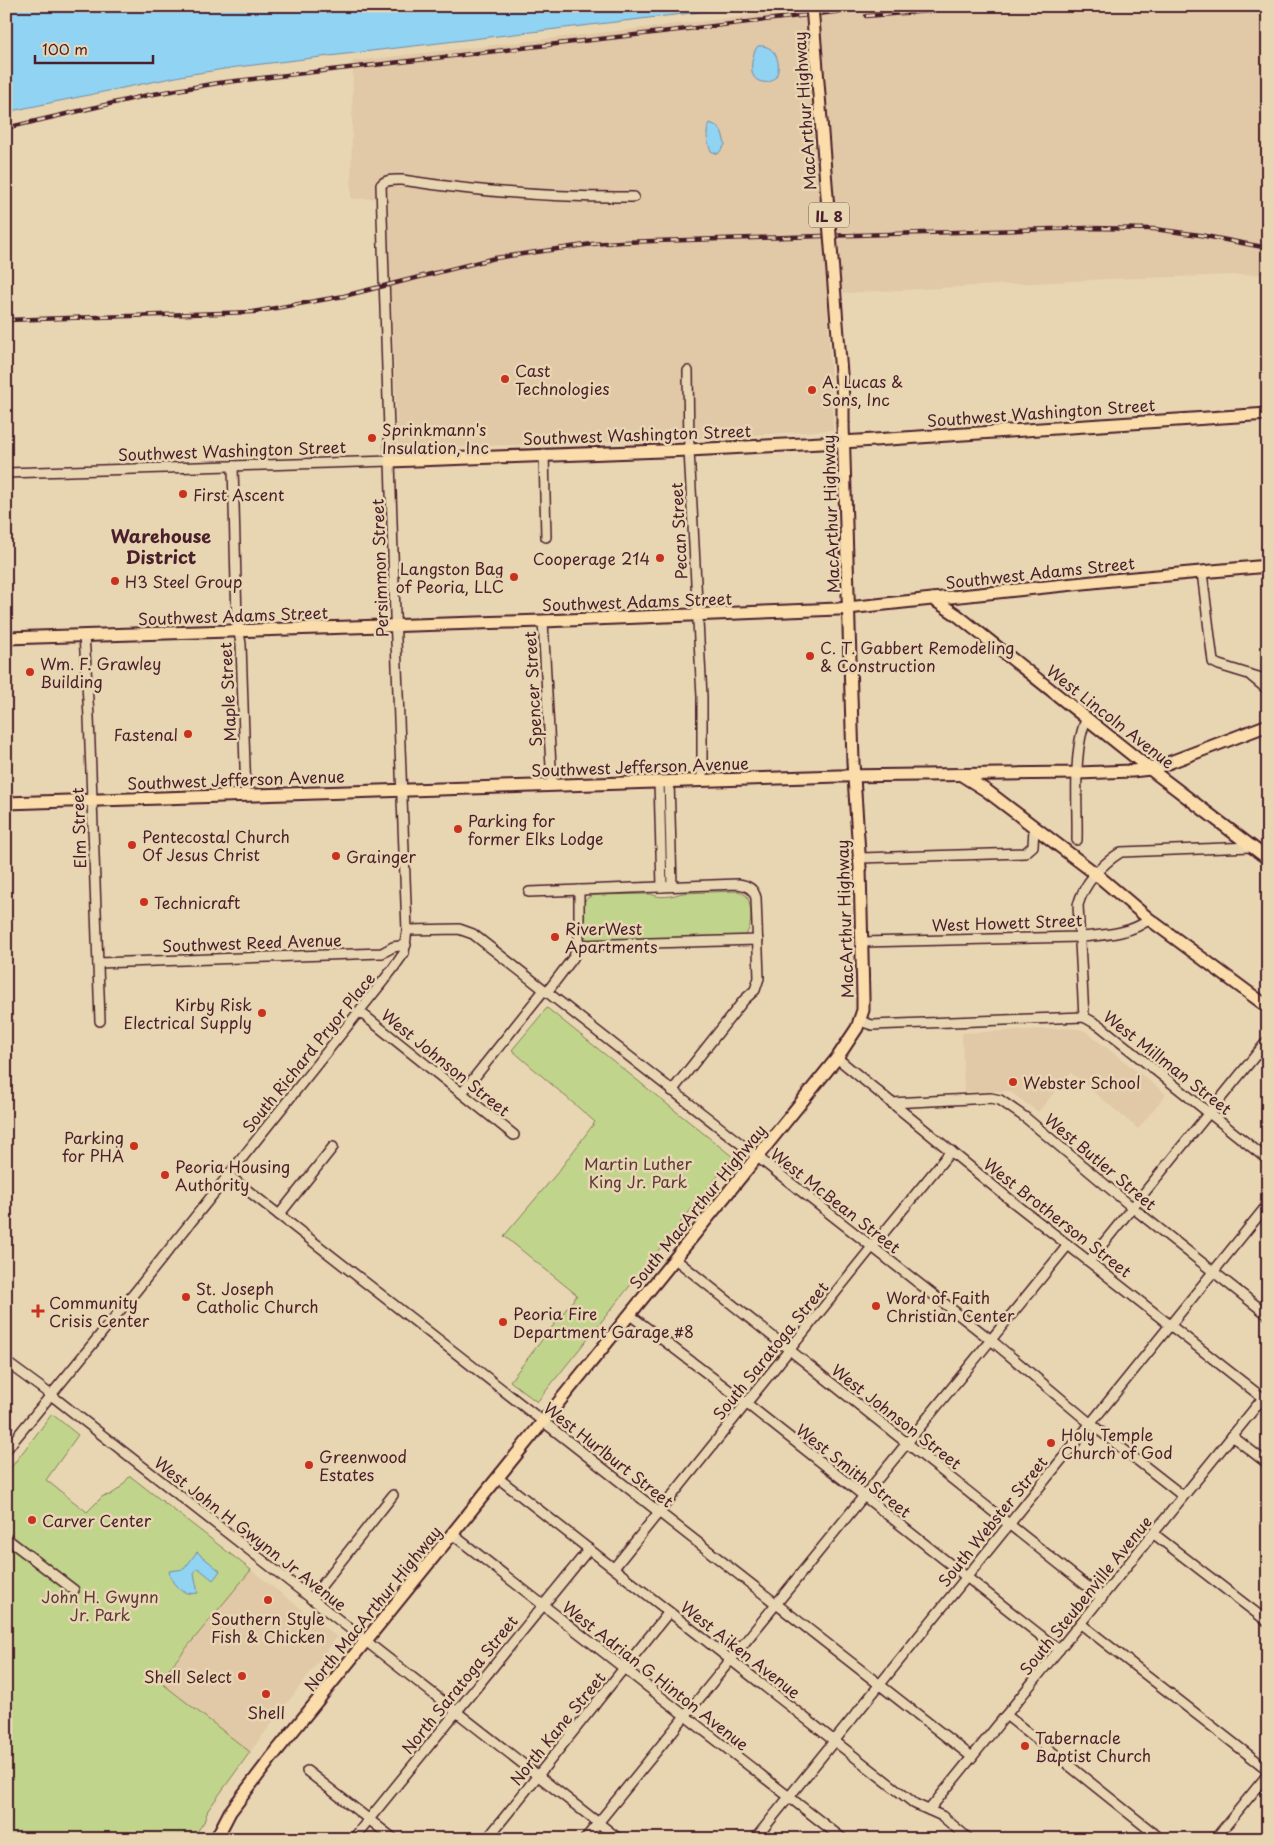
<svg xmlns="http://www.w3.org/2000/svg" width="1274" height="1845" font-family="'Playpen Sans',sans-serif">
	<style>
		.built { fill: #e1c8a6 }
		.green { fill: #c0d58b; stroke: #857a5b }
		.water { fill: #90d3f2; stroke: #748ba2 }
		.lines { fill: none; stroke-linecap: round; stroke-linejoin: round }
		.minor-casing { stroke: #4a1f2b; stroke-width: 12 }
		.major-casing { stroke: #4a1f2b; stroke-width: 15 }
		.minor { stroke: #e8d6b3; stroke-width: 9 }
		.major { stroke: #faddab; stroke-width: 11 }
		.rail-casing { stroke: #4a1f2b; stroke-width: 4.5 }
		.rail { stroke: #e8d6b3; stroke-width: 2.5; stroke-dasharray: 8; stroke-linecap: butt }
		.major-bridge-casing { stroke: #4a1f2b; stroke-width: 15; stroke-linecap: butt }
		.major-bridge { stroke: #faddab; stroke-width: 11 }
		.poi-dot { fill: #c8321e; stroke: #e8d6b3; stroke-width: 2 }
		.labels { text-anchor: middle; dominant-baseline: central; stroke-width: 5; stroke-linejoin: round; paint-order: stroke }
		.shield { fill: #e8d6b3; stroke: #795654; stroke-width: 1 }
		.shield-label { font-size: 15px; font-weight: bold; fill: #4a1f2b }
		.street-label { font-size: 16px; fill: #4a1f2b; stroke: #e8d6b3 }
		.poi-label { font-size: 16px; fill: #4a1f2b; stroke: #e8d6b3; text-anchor: start }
		.park-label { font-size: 16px; fill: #5c3a39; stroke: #e8d6b3 }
		.neighbourhood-label { font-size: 18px; font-weight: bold; fill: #4a1f2b; stroke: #e8d6b3 }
	</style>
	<rect width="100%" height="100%" fill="#e8d6b3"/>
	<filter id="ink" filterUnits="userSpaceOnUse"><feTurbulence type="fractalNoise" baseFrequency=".02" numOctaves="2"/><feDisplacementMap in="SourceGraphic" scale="10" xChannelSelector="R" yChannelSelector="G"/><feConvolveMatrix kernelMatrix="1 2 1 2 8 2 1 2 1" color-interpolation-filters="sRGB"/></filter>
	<g filter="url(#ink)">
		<!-- built -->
		<g class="built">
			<polygon points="837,6 1268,6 1268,274 1109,279 827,294 833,430 684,439 398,449 387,198 351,199 353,61"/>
			<polygon points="1069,1028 1084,1030 1166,1094 1138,1129 1071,1073 1038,1112 1009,1091 964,1092 962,1033"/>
			<polygon points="251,1570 337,1637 250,1752 159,1681"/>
		</g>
		<!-- green -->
		<g class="green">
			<path d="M739,891l8,5c5,11 6,32 -3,41h-47l-3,3 -53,1 -4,-3 -34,2 -11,2 -5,-2 -3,-6 -2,-28 4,-7 7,-4 58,-1c9,5 22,2 31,-1z"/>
			<polygon points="547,1008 733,1157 537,1402 510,1381 577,1295 504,1236 558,1172 595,1122 512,1050"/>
			<polygon points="52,1414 78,1435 46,1480 87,1512 103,1496 110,1495 119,1489 130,1476 251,1570 159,1681 250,1752 208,1810 204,1822 192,1839 6,1839 6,1474"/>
		</g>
		<!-- water -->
		<g class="water">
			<polygon points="6,6 750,6 237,67 186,75 6,112"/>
			<path d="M758,46c27,-3 27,45 1,35 -12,-4 -7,-29 -1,-35z"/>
			<path d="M710,123c13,5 12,9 15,22l-7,9 -7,-3c-4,-9 -6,-20 -1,-28z"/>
			<path d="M197,1552l23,19 -7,9 -15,-12 -4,5 4,20c-15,3 -27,-8 -29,-22l15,-2z"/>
		</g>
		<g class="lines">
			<defs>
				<g id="minor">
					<polyline points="688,371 689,450 702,697 702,780"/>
					<polyline points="544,454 546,537"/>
					<polyline points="233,466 237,621 241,644 246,796"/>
					<polyline points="6,473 390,461"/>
					<polyline points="1202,572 1213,662 1219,665 1268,680"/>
					<polyline points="543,621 552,785"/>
					<polyline points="84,635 89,717 100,1021"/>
					<polyline points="1251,676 1268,690"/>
					<polyline points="669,781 672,886"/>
					<polyline points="659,782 662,887"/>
					<path d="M1077,840c1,-34 -5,-92 10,-122"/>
					<polyline points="860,858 1025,853 1033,846 1034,828"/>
					<path d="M529,892l209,-8c9,1 16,5 18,14l3,80 -4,12 -11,10 -72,91"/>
					<polyline points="407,930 459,929 473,934 991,1340 1091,1424 1183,1496"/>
					<path d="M862,942l219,-5c22,-2 51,-3 68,-18"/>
					<polyline points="579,945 758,940"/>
					<polyline points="98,963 382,953 393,947 406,945"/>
					<polyline points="547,992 573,958 579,945 579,890"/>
					<polyline points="360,1012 514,1135"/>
					<path d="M1084,1017l-6,-112c6,-22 24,-41 43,-53l131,-5"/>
					<polyline points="860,1021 872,1025 1084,1017 1100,1026 1268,1160"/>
					<polyline points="837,1058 1008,1198 1263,1398 929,1810"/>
					<polyline points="462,1093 544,990"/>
					<polyline points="891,1103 991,1098 1000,1100 1026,1118 1133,1208 1268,1315"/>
					<polyline points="228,1175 972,1757"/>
					<polyline points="279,1215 333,1147"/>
					<polyline points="675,1259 1102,1598"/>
					<polyline points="1089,1261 1268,1040"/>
					<polyline points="630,1315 746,1403 1059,1650"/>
					<polyline points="6,1362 51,1395 619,1839"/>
					<polyline points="1232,1436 1268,1464"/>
					<path d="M6,1450l130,-159 256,-321 12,-17 3,-23 -12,-316 -14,-429c5,-6 13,-5 21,-5 78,12 153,18 232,17"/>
					<polyline points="498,1478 915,1804 942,1816 969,1839"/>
					<polyline points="452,1534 843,1839"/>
					<polyline points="1154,1534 1268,1622"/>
					<polyline points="6,1538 74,1590"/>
					<polyline points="614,1568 872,1247 951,1151"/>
					<polyline points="311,1599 393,1495"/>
					<polyline points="1081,1624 1268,1770"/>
					<polyline points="1006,1715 1161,1839"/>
					<polyline points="307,1771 394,1839"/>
					<polyline points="353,1839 589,1549"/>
					<polyline points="487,1839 669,1612"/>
					<polyline points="585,1839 1068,1245"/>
					<polyline points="755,1839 1268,1204"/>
					<polyline points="1215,1839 1268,1774"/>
				</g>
				<g id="major">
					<polyline points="390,461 689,450 859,441 1268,414"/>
					<polyline points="933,599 957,615 1150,769 1268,859"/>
					<polyline points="6,638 543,621 838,609 1112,580 1268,566"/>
					<polyline points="963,776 987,791 1096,874 1149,919 1268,1007"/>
					<polyline points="6,803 839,776 1078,773 1132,771 1150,769 1168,763 1268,725"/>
					<polyline points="216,1839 230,1812 271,1758 837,1058 857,1028 863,1010 863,998 860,868 853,762 843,424"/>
				</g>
			</defs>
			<!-- minor casing -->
			<use href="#minor" class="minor-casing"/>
			<!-- major casing -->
			<use href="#major" class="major-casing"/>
			<!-- minor -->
			<use href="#minor" class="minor"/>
			<!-- major -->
			<use href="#major" class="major"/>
			<defs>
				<g id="rail">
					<polyline points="866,16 929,11 960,6"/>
					<polyline points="6,128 148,95 218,83 887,6"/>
					<polyline points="6,320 253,312 344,296 495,258 592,244 621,242 1087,228 1154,229 1200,235 1268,248"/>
				</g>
			</defs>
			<!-- rail casing -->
			<use href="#rail" class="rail-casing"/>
			<!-- rail -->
			<use href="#rail" class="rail"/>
			<defs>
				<polyline id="major-bridge" points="812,6 843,399 843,424"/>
			</defs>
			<!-- major-bridge casing -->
			<use href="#major-bridge" class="major-bridge-casing"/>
			<!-- major-bridge -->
			<use href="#major-bridge" class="major-bridge"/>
		</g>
	</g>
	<!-- markers -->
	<g class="poi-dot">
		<circle cx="505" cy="379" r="5"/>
		<circle cx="812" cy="390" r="5"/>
		<circle cx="372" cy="438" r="5"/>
		<circle cx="183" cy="494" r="5"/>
		<circle cx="660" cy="558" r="5"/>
		<circle cx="514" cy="577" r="5"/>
		<circle cx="115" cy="581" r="5"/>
		<circle cx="810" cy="656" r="5"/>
		<circle cx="30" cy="672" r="5"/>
		<circle cx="188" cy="734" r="5"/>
		<circle cx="458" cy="829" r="5"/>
		<circle cx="132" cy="845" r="5"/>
		<circle cx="336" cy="856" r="5"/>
		<circle cx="144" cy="902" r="5"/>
		<circle cx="555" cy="937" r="5"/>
		<circle cx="262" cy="1013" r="5"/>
		<circle cx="1013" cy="1082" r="5"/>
		<circle cx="134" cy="1146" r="5"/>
		<circle cx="165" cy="1175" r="5"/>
		<circle cx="186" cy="1297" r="5"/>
		<circle cx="876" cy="1306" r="5"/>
		<path d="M35.5 1303.5h5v5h5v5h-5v5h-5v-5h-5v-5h5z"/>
		<circle cx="503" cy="1322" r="5"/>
		<circle cx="1051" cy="1443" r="5"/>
		<circle cx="309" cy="1465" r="5"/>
		<circle cx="32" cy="1520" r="5"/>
		<circle cx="268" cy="1600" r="5"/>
		<circle cx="242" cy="1676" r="5"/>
		<circle cx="266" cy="1694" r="5"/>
		<circle cx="1025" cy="1746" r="5"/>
	</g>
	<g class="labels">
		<!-- shield labels -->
		<rect class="shield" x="809" y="202.5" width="40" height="25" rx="4"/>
		<g class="shield-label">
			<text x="829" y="215">IL 8</text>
		</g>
		<!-- street labels -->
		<g class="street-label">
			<text transform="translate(804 111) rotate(-94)">MacArthur Highway</text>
			<text transform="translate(1041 412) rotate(-4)">Southwest Washington Street</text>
			<text transform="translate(637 434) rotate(-2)">Southwest Washington Street</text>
			<text transform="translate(232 450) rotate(-2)">Southwest Washington Street</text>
			<text transform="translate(830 514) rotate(-92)">MacArthur Highway</text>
			<text transform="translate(678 531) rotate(-93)">Pecan Street</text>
			<text transform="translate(379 568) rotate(-92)">Persimmon Street</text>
			<text transform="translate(1040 572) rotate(-6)">Southwest Adams Street</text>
			<text transform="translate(637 601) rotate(-2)">Southwest Adams Street</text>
			<text transform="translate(233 615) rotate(-2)">Southwest Adams Street</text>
			<text transform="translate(532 689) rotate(-93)">Spencer Street</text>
			<text transform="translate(227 692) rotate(-93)">Maple Street</text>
			<text transform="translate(1111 716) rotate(38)">West Lincoln Avenue</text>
			<text transform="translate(640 766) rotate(-2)">Southwest Jefferson Avenue</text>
			<text transform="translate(236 779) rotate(-2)">Southwest Jefferson Avenue</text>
			<text transform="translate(78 828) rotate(-92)">Elm Street</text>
			<text transform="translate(844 919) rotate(-92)">MacArthur Highway</text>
			<text transform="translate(1007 922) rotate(-2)">West Howett Street</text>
			<text transform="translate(252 942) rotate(-2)">Southwest Reed Avenue</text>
			<text transform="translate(308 1052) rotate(-51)">South Richard Pryor Place</text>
			<text transform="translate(446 1062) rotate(39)">West Johnson Street</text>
			<text transform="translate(1168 1062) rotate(38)">West Millman Street</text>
			<text transform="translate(1101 1161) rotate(40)">West Butler Street</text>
			<text transform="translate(836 1200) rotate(38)">West McBean Street</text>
			<text transform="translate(697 1206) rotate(-51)">South MacArthur Highway</text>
			<text transform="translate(1058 1217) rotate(38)">West Brotherson Street</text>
			<text transform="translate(770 1350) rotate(-51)">South Saratoga Street</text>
			<text transform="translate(897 1416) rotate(38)">West Johnson Street</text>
			<text transform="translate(609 1454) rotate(38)">West Hurlburt Street</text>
			<text transform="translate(854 1470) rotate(38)">West Smith Street</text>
			<text transform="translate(992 1521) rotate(-51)">South Webster Street</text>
			<text transform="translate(251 1533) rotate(38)">West John H Gwynn Jr Avenue</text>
			<text transform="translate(1085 1595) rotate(-51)">South Steubenville Avenue</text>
			<text transform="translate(372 1608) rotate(-51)">North MacArthur Highway</text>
			<text transform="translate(741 1649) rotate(38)">West Aiken Avenue</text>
			<text transform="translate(656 1675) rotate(38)">West Adrian G Hinton Avenue</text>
			<text transform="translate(459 1684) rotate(-51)">North Saratoga Street</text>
			<text transform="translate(557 1728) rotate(-51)">North Kane Street</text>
		</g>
		<!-- poi labels -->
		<g class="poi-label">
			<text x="515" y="370">Cast<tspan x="515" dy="18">Technologies</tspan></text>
			<text x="822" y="381">A. Lucas &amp;<tspan x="822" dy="18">Sons, Inc</tspan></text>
			<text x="382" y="429">Sprinkmann's<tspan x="382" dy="18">Insulation, Inc</tspan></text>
			<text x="193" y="494">First Ascent</text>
			<text x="650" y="558" text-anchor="end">Cooperage 214</text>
			<text x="504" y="568" text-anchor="end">Langston Bag<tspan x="504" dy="18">of Peoria, LLC</tspan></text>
			<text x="125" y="581">H3 Steel Group</text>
			<text x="820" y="647">C. T. Gabbert Remodeling<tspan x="820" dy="18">&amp; Construction</tspan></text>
			<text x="40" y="663">Wm. F. Grawley<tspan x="40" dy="18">Building</tspan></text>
			<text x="178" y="734" text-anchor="end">Fastenal</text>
			<text x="468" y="820">Parking for<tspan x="468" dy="18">former Elks Lodge</tspan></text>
			<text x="142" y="836">Pentecostal Church<tspan x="142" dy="18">Of Jesus Christ</tspan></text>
			<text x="346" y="856">Grainger</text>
			<text x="154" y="902">Technicraft</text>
			<text x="565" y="928">RiverWest<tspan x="565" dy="18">Apartments</tspan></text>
			<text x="252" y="1004" text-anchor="end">Kirby Risk<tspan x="252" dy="18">Electrical Supply</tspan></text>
			<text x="1023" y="1082">Webster School</text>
			<text x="124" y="1137" text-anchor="end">Parking<tspan x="124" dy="18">for PHA</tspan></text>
			<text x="175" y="1166">Peoria Housing<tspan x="175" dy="18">Authority</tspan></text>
			<text x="196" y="1288">St. Joseph<tspan x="196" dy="18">Catholic Church</tspan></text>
			<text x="886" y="1297">Word of Faith<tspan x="886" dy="18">Christian Center</tspan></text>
			<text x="49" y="1302">Community<tspan x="49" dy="18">Crisis Center</tspan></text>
			<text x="513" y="1313">Peoria Fire<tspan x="513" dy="18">Department Garage #8</tspan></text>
			<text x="1061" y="1434">Holy Temple<tspan x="1061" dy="18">Church of God</tspan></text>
			<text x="319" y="1456">Greenwood<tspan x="319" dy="18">Estates</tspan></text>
			<text x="42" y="1520">Carver Center</text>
			<text x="268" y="1618" text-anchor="middle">Southern Style<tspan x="268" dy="18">Fish &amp; Chicken</tspan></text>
			<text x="232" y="1676" text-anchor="end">Shell Select</text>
			<text x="266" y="1712" text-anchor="middle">Shell</text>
			<text x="1035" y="1737">Tabernacle<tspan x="1035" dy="18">Baptist Church</tspan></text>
		</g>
		<!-- park labels -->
		<g class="park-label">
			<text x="638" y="1163">Martin Luther<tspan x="638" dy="18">King Jr. Park</tspan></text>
			<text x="100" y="1596">John H. Gwynn<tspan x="100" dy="18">Jr. Park</tspan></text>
		</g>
		<!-- neighbourhood labels -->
		<g class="neighbourhood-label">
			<text x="161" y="535">Warehouse<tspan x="161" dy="21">District</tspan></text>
		</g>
	</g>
	<!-- margin -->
	<rect width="1274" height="1845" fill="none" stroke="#e8d6b3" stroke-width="25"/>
	<rect x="12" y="12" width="1249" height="1820" fill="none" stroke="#4a1f2b" stroke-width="2" filter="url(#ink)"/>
	<!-- scale -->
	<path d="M35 55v8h118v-8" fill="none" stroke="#4a1f2b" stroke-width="2.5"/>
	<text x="42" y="55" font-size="15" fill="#4a1f2b" stroke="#e8d6b3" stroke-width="4" paint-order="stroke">100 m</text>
</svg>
